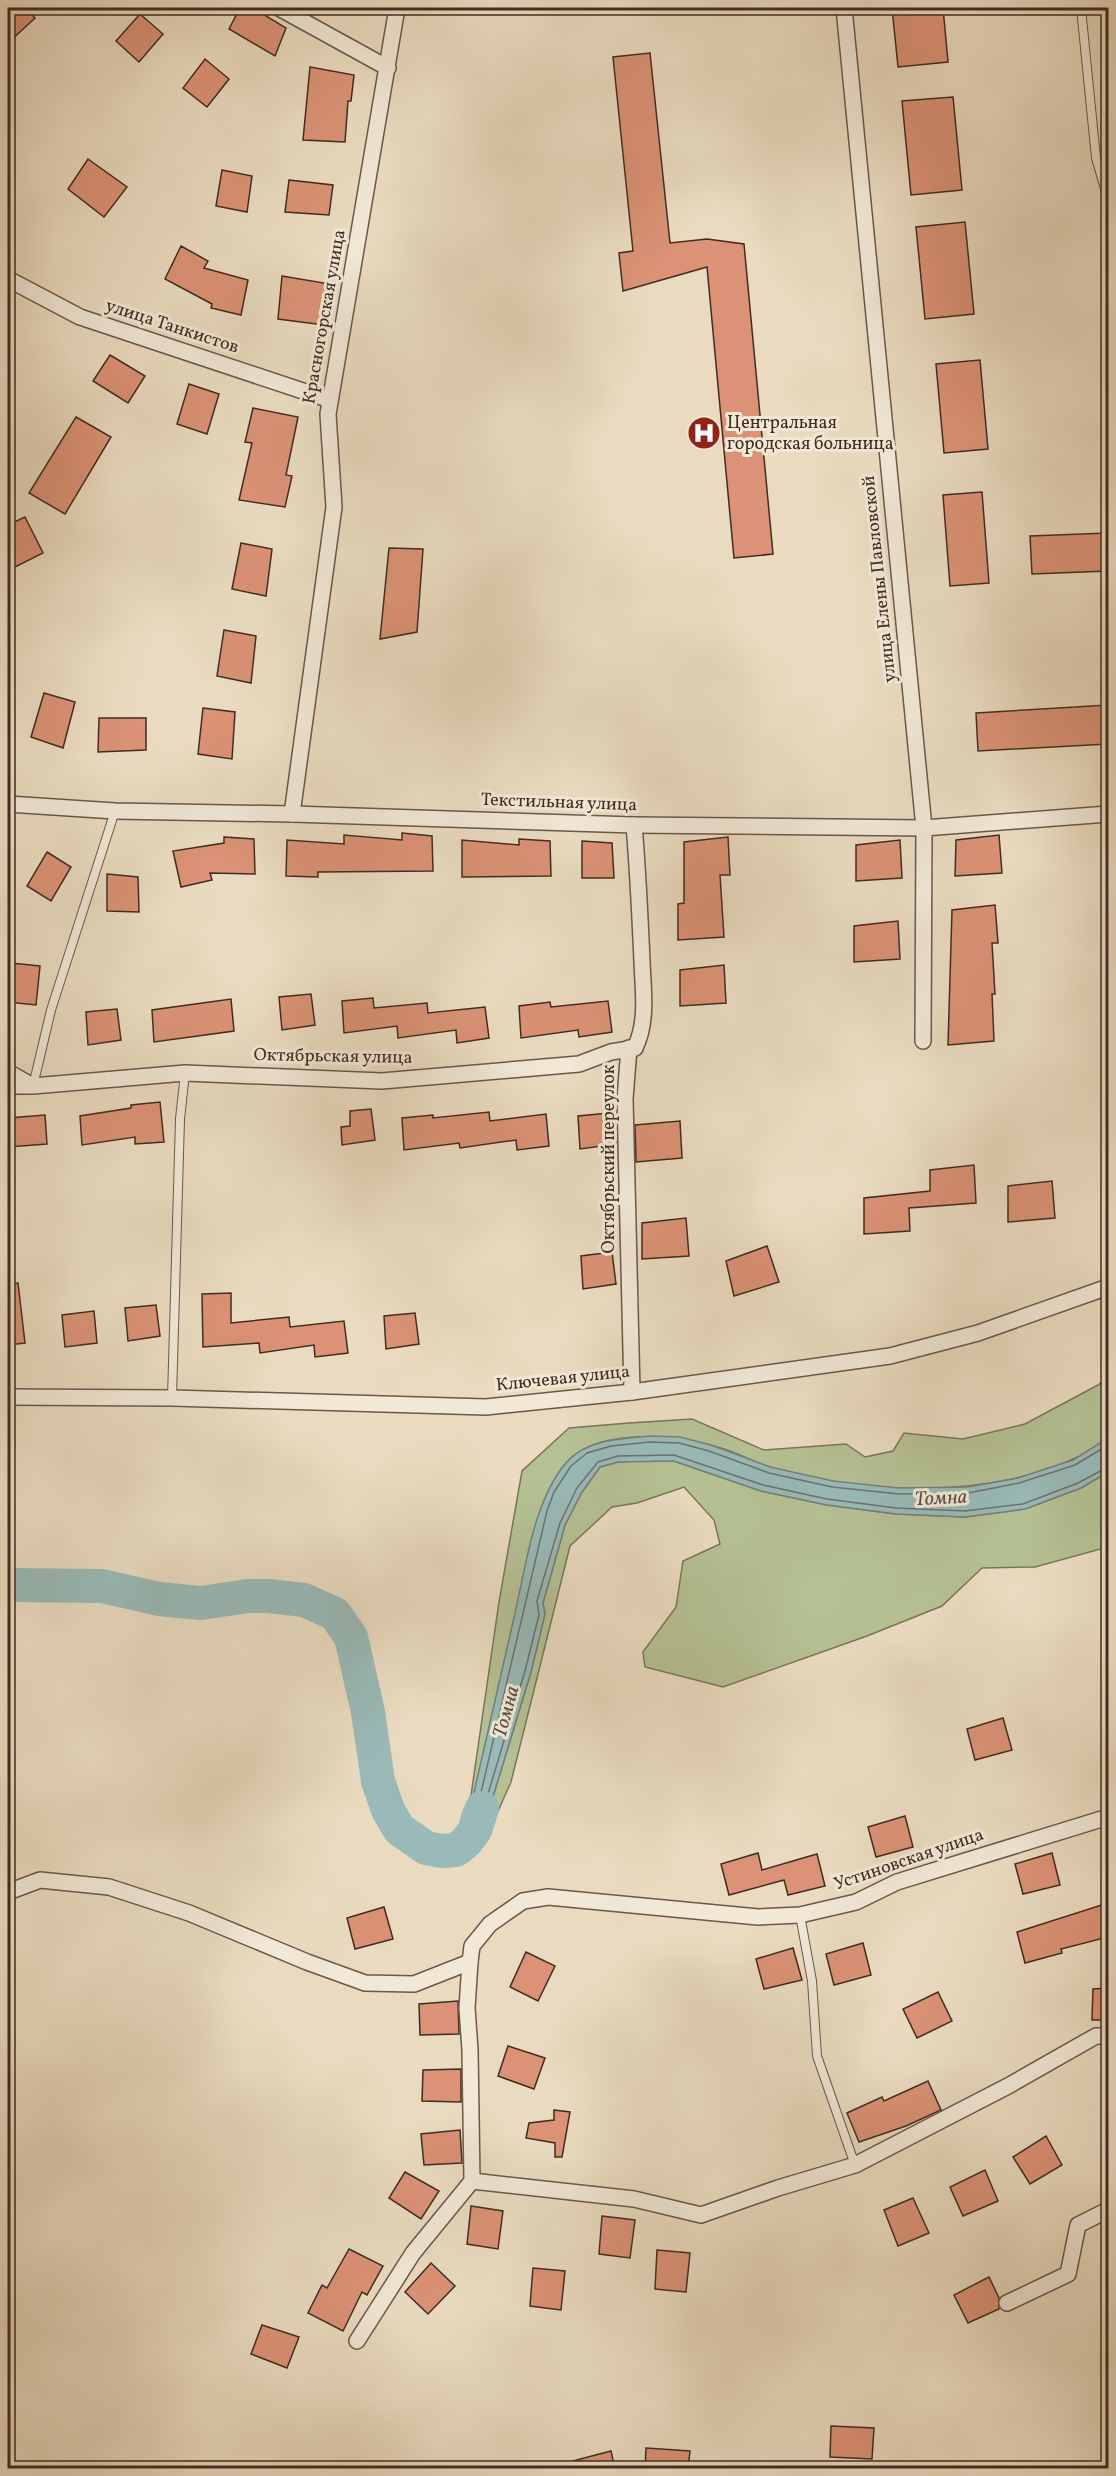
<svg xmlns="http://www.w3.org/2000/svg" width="1116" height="2476" font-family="Vollkorn,serif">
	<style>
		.green { fill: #b5c194; stroke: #7a765a; stroke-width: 1.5 }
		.water { fill: #99bab8; stroke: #75817c; stroke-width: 1.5 }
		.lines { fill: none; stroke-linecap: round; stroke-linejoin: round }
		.shore { stroke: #6c736c; stroke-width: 1.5 }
		.river { stroke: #99bab8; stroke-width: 34 }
		.building { fill: #db9276; stroke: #402c21; stroke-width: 1.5 }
		.service-casing { stroke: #6a5849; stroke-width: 10 }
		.minor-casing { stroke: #6a5849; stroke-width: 18 }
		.service { stroke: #f1e8d6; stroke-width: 8 }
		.minor { stroke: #f1e8d6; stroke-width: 15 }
		.labels { text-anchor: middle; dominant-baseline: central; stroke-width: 6; stroke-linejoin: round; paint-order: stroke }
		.street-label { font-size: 18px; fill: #402c21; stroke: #f1e8d6 }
		.poi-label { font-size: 18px; fill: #402c21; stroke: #f1e8d6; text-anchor: start }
		.water-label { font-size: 20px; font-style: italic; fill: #565047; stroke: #f1e8d6 }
	</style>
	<rect width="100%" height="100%" fill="#eadbc0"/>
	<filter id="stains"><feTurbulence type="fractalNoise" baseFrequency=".00333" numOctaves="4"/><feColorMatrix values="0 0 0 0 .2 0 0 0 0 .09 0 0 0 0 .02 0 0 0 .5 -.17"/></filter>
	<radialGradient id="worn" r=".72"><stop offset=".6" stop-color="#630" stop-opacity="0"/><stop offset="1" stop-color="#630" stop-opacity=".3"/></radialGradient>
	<!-- green -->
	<g class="green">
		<path d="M1108,1377v61c-11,7 -22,16 -35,21 -50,24 -118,31 -173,29 -43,-1 -89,-9 -130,-21 -20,-6 -39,-18 -60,-22 -41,-10 -111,-17 -143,17 -12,13 -20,31 -26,47l-74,314 32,-221 23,-131 47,-43 60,-5 63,-4 72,31 82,-6 19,13 28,-6 11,-18 59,6 62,-15 73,-39z"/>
		<polygon points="650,1460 674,1461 761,1491 827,1505 896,1514 965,1517 1025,1509 1081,1488 1108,1472 1108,1547 1035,1567 982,1568 942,1606 867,1636 723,1687 645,1667 643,1652 676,1607 683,1561 720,1544 714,1520 684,1487 637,1503 612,1507 570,1546 511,1782 491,1827 484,1826 531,1672 545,1614 543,1603 565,1525 582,1492 600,1467 618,1462"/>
	</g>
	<!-- water -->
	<path class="water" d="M650,1436l30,1 31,8 59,22 63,14 66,7 69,-1 50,-9 55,-18 35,-22v34l-27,16 -56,21 -60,8 -69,-3 -69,-9 -66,-14 -87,-30 -56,1 -18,5 -18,25 -17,33 -22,78 2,11 -14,58 -47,154 -17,-3c15,-67 31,-134 46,-201 12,-49 19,-119 53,-159 20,-24 55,-24 84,-27z"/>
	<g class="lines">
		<!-- shore -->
		<polyline class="shore" points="1108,1445 1075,1465 1019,1483 968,1493 899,1494 832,1487 769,1473 709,1451 679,1443 650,1442 611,1446 587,1453 571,1466 554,1492 547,1511 475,1818 478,1819 481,1817 525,1671 539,1615 537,1601 560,1523 577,1488 598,1462 618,1456 674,1455 763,1485 827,1499 896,1508 965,1511 1023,1504 1078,1483 1108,1467"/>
		<!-- river -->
		<polyline class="river" points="8,1585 102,1586 159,1599 201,1603 248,1596 269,1596 304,1600 324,1609 335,1614 351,1637 368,1712 378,1781 388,1810 399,1829 426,1848 442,1851 456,1850 466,1842 475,1830 482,1808 476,1825 479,1815"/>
	</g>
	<!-- building -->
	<g class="building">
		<polygon points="8,8 25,8 35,18 8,43"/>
		<polygon points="240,8 253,8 286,28 275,56 229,29"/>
		<polygon points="892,8 943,8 948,62 898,67"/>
		<polygon points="140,14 163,34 139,62 116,41"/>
		<polygon points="650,53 670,243 707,239 744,244 773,554 734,558 707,267 623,291 619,253 633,251 613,57"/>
		<polygon points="205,59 229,79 207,107 183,88"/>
		<polygon points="310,67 354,75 351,101 348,101 345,142 303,140"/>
		<polygon points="953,97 962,190 911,195 902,101"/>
		<polygon points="88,159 127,187 104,217 68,189"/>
		<polygon points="222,170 252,176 247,212 216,206"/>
		<polygon points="289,180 333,185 329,215 285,212"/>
		<polygon points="965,222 974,314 925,319 916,227"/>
		<polygon points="181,246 208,261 204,268 248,280 241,315 211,308 212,304 165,279"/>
		<polygon points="282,276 330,284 324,325 278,319"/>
		<polygon points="110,355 145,376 128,403 93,381"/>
		<polygon points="980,360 988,449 944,453 936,364"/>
		<polygon points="189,384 219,394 207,434 177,424"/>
		<polygon points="253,408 298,417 286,475 292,476 285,507 239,500 252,443 245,442"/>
		<polygon points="76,417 111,437 65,514 29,493"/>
		<polygon points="982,492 989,583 950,586 943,495"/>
		<polygon points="25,517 43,553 15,567 8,552 8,525"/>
		<polygon points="1108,533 1108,571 1032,574 1030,536"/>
		<polygon points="241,543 272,549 266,596 232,589"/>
		<polygon points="389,548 423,549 417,632 380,639"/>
		<polygon points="224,630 256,636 251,683 217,676"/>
		<polygon points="44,693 75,702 63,748 31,737"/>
		<polygon points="1108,705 1108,744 978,751 976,713"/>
		<polygon points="203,708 235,712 232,759 198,754"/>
		<polygon points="99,718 146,718 146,750 98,752"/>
		<polygon points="402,833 432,836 433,871 318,872 318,877 286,876 287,840 344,844 344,835 402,840"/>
		<polygon points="999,835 1002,873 955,876 956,840"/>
		<polygon points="224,837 254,839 255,874 210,873 212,880 181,887 173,851 224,843"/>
		<polygon points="728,837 730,875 720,875 724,937 678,940 678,904 684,903 684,842"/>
		<polygon points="519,839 550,841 551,876 462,877 462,840 519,845"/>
		<polygon points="900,840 902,878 856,881 856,845"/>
		<polygon points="582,841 612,843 614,878 582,878"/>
		<polygon points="47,852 71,867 51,901 27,886"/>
		<polygon points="107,874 138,877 139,912 107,911"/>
		<polygon points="995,905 998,943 992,943 995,994 992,994 994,1041 948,1045 952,910"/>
		<polygon points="898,921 900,959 854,962 854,926"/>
		<polygon points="11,963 40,966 36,1005 8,1002"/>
		<polygon points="724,965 726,1003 680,1006 680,970"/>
		<polygon points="311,994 315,1025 282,1030 279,997"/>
		<polygon points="373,998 374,1008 427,1003 428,1013 485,1007 489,1038 457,1043 456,1030 398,1038 397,1026 344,1033 342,1001"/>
		<polygon points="231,999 234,1031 154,1042 152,1010"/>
		<polygon points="608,1001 612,1032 579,1037 578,1030 521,1038 519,1006 550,1002 551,1007"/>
		<polygon points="117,1009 121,1040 88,1045 86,1012"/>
		<polygon points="160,1102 164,1142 135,1144 135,1137 82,1145 80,1116 131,1108 131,1105"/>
		<polygon points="371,1109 375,1140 342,1145 341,1127 350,1126 350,1111"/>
		<polygon points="489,1112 490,1121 546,1114 549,1146 517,1150 516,1140 460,1148 459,1143 404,1150 402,1118 433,1115 433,1118"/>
		<polygon points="609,1113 611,1128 616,1127 616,1144 580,1149 578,1116"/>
		<polygon points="45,1115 47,1144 8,1147 8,1118"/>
		<polygon points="680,1121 682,1158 636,1162 635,1125"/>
		<polygon points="974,1165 976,1203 909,1208 910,1231 864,1234 864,1198 930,1191 930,1170"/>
		<polygon points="1052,1181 1055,1218 1008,1222 1008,1186"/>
		<polygon points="686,1218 689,1256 642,1259 642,1223"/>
		<polygon points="767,1246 779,1282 734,1296 726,1261"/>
		<polygon points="612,1252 616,1284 583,1289 581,1256"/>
		<polygon points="18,1283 25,1343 8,1345 8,1284"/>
		<polygon points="231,1293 231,1323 289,1317 290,1327 344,1321 348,1353 315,1357 314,1345 260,1353 259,1343 203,1347 202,1294"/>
		<polygon points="156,1305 160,1336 128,1341 125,1308"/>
		<polygon points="94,1311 97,1343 65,1347 62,1315"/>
		<polygon points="415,1313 419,1344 386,1349 384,1316"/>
		<polygon points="1003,1718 1012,1750 975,1760 967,1729"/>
		<polygon points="905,1816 913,1847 876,1857 868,1827"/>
		<polygon points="758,1853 762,1870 817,1854 825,1886 788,1895 784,1880 729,1895 721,1864"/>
		<polygon points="1052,1853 1060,1885 1023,1894 1015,1864"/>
		<polygon points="1108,1903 1108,1937 1061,1949 1062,1953 1025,1963 1017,1932"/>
		<polygon points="384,1907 393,1939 355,1949 347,1918"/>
		<polygon points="863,1943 871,1975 834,1985 826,1954"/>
		<polygon points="793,1948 802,1980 764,1989 756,1959"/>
		<polygon points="526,1952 555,1966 538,2001 510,1987"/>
		<polygon points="1108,1988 1108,2020 1092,2020 1093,1989"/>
		<polygon points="938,1992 952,2021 917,2038 903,2009"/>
		<polygon points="458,2001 459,2034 420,2035 419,2004"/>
		<polygon points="508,2046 545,2058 534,2089 498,2076"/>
		<polygon points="461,2069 461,2102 422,2101 423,2070"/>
		<polygon points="928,2081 941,2110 906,2126 859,2142 847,2113 882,2097 884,2101"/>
		<polygon points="554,2110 570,2112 562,2157 555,2157 555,2143 526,2138 529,2123 554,2120"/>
		<polygon points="460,2130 462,2163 424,2165 421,2134"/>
		<polygon points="1046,2136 1062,2165 1030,2184 1013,2157"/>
		<polygon points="985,2170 998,2201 963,2216 950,2187"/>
		<polygon points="405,2172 439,2191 421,2219 389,2198"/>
		<polygon points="913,2198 929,2233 898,2246 884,2210"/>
		<polygon points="471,2206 503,2211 498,2249 467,2244"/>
		<polygon points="602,2216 635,2220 630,2258 599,2254"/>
		<polygon points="349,2249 383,2266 367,2295 362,2292 343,2331 308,2313 322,2285 327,2288"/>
		<polygon points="657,2250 690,2253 686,2292 655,2289"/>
		<polygon points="431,2263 455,2286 428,2314 405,2292"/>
		<polygon points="533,2268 565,2271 561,2310 530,2306"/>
		<polygon points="989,2277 999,2298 999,2309 968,2323 954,2295"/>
		<polygon points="262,2325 299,2337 287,2368 251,2354"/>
		<polygon points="831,2426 874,2428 872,2459 830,2457"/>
		<polygon points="646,2448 690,2451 688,2469 645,2469"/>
		<polygon points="611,2451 615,2469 566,2469 565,2463"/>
	</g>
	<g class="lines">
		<defs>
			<g id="service">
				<polyline points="1081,8 1096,158 1108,199"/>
				<polyline points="33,1086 51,1010 115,811"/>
				<polyline points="172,1398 180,1119 185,1073"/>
				<polyline points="800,1915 812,1981 817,2056 855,2165"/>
			</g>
			<g id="minor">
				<polyline points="279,8 388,68"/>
				<polyline points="844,8 924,828 923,1041"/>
				<polyline points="8,279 80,317 330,400"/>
				<polyline points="8,804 115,811 292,814 634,825 924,828 1108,814"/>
				<polyline points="292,814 334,507 328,414 397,8"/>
				<polyline points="629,1048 625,1099 632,1392"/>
				<polyline points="8,1072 31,1085"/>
				<path d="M8,1086h25l152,-13 197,8 197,-17 32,-12 24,-4c13,-27 8,-57 7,-87 -2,-45 -4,-90 -8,-136"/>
				<polyline points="8,1397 172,1398 486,1407 632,1392 890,1356 978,1333 1108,1287"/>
				<polyline points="8,1892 40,1880 109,1887 189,1913 307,1962 365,1983 414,1984 470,1962 472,1946 490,1924 523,1901 548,1897 758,1917 800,1915 856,1902 897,1882 1108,1817"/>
				<polyline points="472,2181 634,2199 701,2215 778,2188 855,2165 1008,2086 1096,2036 1108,2036"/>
				<polyline points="1007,2303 1068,2274 1078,2225 1108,2210"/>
				<polyline points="357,2341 413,2253 472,2181 470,2050 467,2008 470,1962"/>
			</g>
		</defs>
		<!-- service casing -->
		<use href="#service" class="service-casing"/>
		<!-- minor casing -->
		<use href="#minor" class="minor-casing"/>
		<!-- service -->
		<use href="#service" class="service"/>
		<!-- minor -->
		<use href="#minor" class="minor"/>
	</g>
	<!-- icons -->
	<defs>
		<symbol id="hospital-disc" viewBox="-11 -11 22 22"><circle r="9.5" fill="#8f2418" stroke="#f1e8d6"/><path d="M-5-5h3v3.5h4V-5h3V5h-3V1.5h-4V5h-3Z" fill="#fff"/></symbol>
	</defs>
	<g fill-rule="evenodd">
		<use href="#hospital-disc" x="685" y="414" width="38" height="38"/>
	</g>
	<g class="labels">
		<!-- street labels -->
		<g class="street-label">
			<text transform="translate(325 317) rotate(-80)">Красногорская улица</text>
			<text transform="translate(172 327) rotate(18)">улица Танкистов</text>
			<text transform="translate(880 579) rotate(-96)">улица Елены Павловской</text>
			<text transform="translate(559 803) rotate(2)">Текстильная улица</text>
			<text transform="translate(333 1057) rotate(1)">Октябрьская улица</text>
			<text transform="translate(609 1159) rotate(-90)">Октябрьский переулок</text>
			<text transform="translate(563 1379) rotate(-6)">Ключевая улица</text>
			<text transform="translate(909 1860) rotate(-19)">Устиновская улица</text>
		</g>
		<!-- poi labels -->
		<g class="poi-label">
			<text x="727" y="423">Центральная<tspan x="727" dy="21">городская больница</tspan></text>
		</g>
		<!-- water labels -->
		<g class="water-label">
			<text transform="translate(941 1499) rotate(-3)">Томна</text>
			<text transform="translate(507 1712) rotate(-75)">Томна</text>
		</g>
	</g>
	<!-- margin -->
	<rect width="1116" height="2476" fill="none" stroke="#eadbc0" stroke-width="30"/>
	<rect x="9" y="9" width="1098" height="2458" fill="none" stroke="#402c21" stroke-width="3"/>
	<rect x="15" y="15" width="1086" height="2446" fill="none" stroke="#402c21" stroke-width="1.5"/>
	<rect width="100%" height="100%" filter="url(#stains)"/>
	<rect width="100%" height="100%" fill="url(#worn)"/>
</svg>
